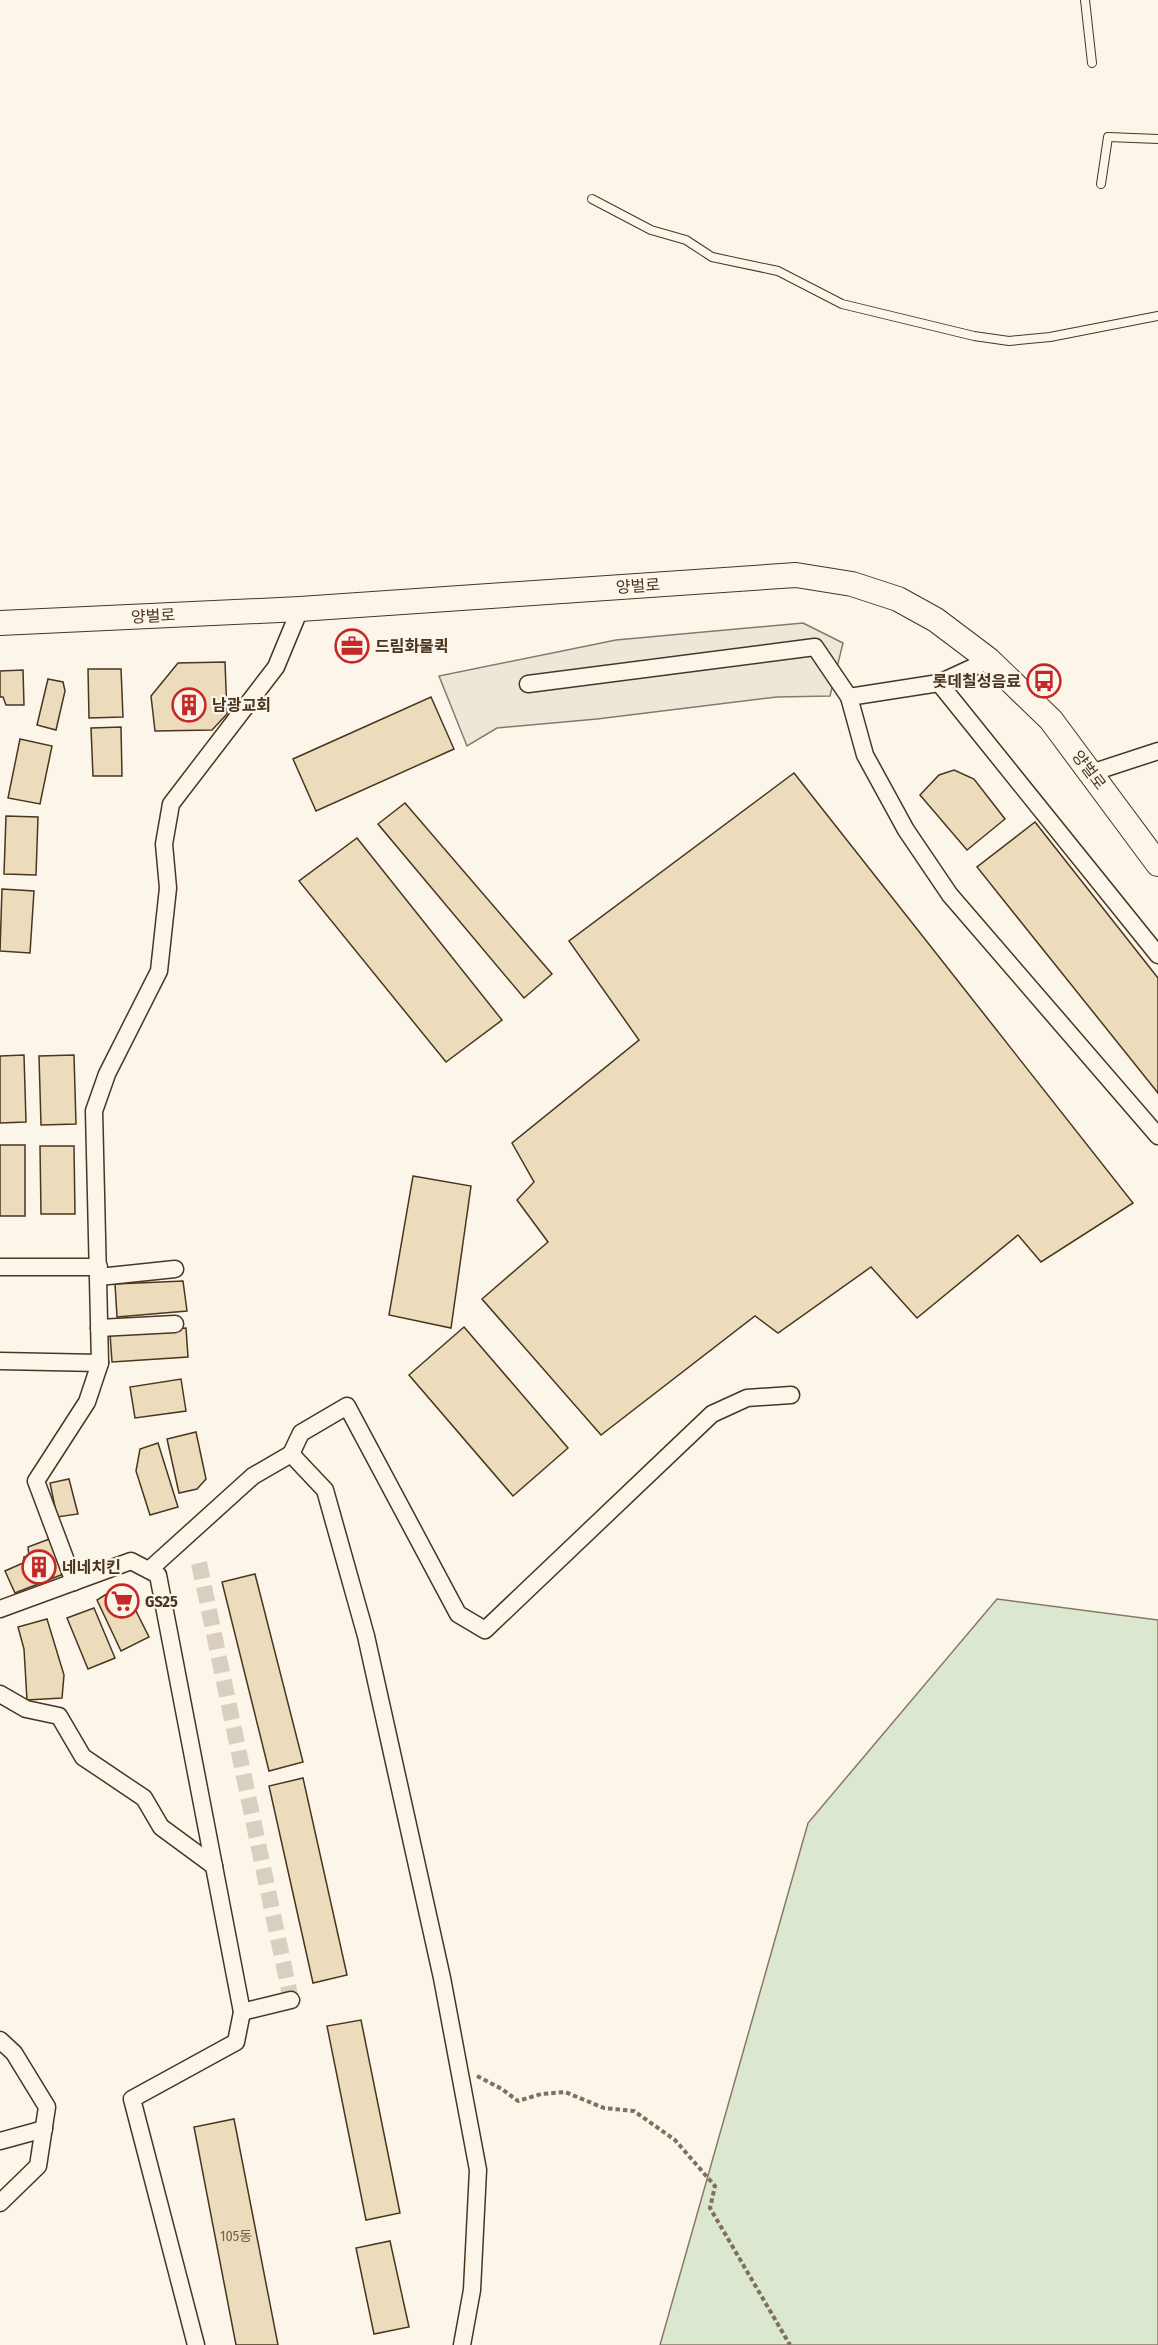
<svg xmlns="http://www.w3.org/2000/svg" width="1158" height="2345" font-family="'Fira Sans Condensed','Noto Sans KR',sans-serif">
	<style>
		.green { fill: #dce7d0; stroke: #887966; stroke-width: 1.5 }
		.parking { fill: #ede7d9; stroke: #887966; stroke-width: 1.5 }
		.building { fill: #ecdcbc; stroke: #4a3520; stroke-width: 1.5 }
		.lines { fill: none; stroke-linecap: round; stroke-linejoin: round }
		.street-tunnel { stroke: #d8cfc1; stroke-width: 16; stroke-dasharray: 16 8; stroke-linecap: butt }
		.lane-casing { stroke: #4a3520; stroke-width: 10 }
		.street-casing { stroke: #4a3520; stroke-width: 19 }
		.secondary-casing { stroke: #4a3520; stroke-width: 26 }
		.path { stroke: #7f6f5c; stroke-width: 4; stroke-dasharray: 4.5 3; stroke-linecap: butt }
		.lane { stroke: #fbf6e9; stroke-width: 8 }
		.street { stroke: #fbf6e9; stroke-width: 16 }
		.secondary { stroke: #fbf6e9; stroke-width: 24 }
		.labels { text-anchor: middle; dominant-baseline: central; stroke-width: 4.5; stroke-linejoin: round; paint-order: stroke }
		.number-label { font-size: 14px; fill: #725f47 }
		.street-label { font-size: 16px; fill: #4a3520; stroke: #fbf6e9 }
		.poi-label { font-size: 16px; font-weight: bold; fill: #4a3520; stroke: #fbf6e9; text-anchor: start }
	</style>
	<rect width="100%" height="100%" fill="#fbf6e9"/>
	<!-- green -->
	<polygon class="green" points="997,1599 1158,1620 1158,2345 660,2345 808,1823"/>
	<!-- parking -->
	<polygon class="parking" points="803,623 843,643 830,696 777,697 597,719 497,728 467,746 439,676 616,640"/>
	<!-- building -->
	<g class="building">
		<polygon points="225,662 227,714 212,730 155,731 151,696 178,663"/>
		<polygon points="88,669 121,669 123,717 89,718"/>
		<polygon points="23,670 24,705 6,705 3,697 0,697 0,671"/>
		<polygon points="48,679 63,682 65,691 56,730 37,725"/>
		<polygon points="431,697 454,749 316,811 293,759"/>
		<polygon points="121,727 122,776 93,776 91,728"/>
		<polygon points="20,739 52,746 40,804 8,798"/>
		<polygon points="954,770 974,779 1005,819 967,850 920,795 939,775"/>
		<polygon points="794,773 1133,1203 1041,1262 1018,1235 917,1318 871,1267 778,1333 755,1316 601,1435 482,1299 548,1242 517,1200 534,1182 512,1143 639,1040 569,941"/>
		<polygon points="405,803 552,974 524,998 378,824"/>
		<polygon points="6,816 38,817 36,875 4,874"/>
		<polygon points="1035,822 1158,978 1158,1093 977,867"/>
		<polygon points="357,838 502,1020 446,1062 299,881"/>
		<polygon points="2,889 34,891 30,953 0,951"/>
		<polygon points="24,1055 26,1122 0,1123 0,1056"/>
		<polygon points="74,1055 76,1124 41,1125 39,1056"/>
		<rect x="0" y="1145" width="25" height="71"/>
		<polygon points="40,1146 74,1146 75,1214 41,1214"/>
		<polygon points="413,1176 471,1186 451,1328 389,1315"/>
		<polygon points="183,1281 187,1311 117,1317 115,1284"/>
		<polygon points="464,1327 568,1448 513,1496 409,1375"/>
		<polygon points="186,1328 188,1357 112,1362 110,1334"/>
		<polygon points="181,1379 186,1411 135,1418 130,1387"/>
		<polygon points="196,1432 206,1479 197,1489 179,1493 167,1439"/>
		<polygon points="158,1443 178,1507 150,1515 136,1471 140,1449"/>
		<polygon points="69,1479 78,1514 57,1517 50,1483"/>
		<polygon points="52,1538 66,1573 15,1593 5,1571 23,1563 24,1557 29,1556 28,1547"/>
		<polygon points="255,1574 303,1762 269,1771 222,1582"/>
		<polygon points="124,1587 149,1637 121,1651 97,1600 116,1588"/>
		<polygon points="94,1608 115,1658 88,1669 67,1618"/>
		<polygon points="47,1619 64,1675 62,1698 27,1700 24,1649 18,1627"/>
		<polygon points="303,1778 347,1975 313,1983 269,1786"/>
		<polygon points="361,2020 400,2213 366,2220 327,2026"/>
		<polygon points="234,2119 278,2345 236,2345 194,2127"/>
		<polygon points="390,2241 409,2327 374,2334 356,2248"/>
	</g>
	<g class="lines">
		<!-- street-tunnel -->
		<polyline class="street-tunnel" points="199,1563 291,2000"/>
		<defs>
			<g id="lane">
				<polyline points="1085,0 1092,63"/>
				<polyline points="1101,184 1108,137 1158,139"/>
				<polyline points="592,199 651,230 686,240 712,257 778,271 842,304 974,336 1009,341 1050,337 1158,316"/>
			</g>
			<g id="street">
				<polyline points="989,660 939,683 849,697 865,755 906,830 950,895 1158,1136"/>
				<polyline points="939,683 1158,955"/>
				<polyline points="528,684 815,647 849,697"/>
				<polyline points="1091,773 1158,751"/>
				<polyline points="0,1267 99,1267"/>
				<polyline points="99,1277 175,1269"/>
				<polyline points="99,1328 175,1324"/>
				<polyline points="0,1361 100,1363"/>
				<polyline points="291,1454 301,1433 347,1406 458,1614 485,1630 712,1414 747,1398 791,1395"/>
				<polyline points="149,1570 253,1476 291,1454 325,1490 366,1636 442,1978 478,2170 472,2290 462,2345"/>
				<polyline points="74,1582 36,1481 87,1402 100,1363 94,1111 107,1074 159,971 168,888 164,844 171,804 276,667 300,609"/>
				<polyline points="0,1609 131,1561 158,1575 242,2012 291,2000"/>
				<polyline points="0,1694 26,1709 59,1716 83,1757 144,1798 161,1827 214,1866"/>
				<polyline points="0,2040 14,2053 47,2107 38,2166 0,2203"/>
				<polyline points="0,2141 44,2129"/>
				<polyline points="196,2345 132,2099 236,2042 242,2012"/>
			</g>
			<polyline id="secondary" points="0,623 300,609 796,575 852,584 898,599 936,620 989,660 1051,720 1158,864"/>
		</defs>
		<!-- lane casing -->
		<use href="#lane" class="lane-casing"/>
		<!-- street casing -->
		<use href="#street" class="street-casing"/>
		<!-- secondary casing -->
		<use href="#secondary" class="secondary-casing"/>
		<!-- path -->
		<polyline class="path" points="477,2076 502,2089 518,2101 541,2094 565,2092 604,2108 634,2111 675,2140 715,2186 710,2208 790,2345"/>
		<!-- lane -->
		<use href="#lane" class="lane"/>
		<!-- street -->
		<use href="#street" class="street"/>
		<!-- secondary -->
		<use href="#secondary" class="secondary"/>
	</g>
	<!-- icons -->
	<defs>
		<symbol id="office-ring" viewBox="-11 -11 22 22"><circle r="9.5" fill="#fbf6e9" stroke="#c62828" stroke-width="1.5"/><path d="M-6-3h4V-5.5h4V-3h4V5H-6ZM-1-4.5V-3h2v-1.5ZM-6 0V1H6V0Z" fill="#c62828"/></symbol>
		<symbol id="bus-ring" viewBox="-11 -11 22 22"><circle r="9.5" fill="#fbf6e9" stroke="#c62828" stroke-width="1.5"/><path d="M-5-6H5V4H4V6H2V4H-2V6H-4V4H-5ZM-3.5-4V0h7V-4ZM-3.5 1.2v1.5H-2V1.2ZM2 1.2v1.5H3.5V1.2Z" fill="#c62828"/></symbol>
		<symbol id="building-ring" viewBox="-11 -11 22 22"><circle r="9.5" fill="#fbf6e9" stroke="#c62828" stroke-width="1.5"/><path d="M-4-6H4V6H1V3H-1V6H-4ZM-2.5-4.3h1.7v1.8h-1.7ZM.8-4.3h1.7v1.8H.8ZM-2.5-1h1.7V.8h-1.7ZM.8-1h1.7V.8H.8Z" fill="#c62828"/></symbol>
		<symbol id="supermarket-ring" viewBox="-11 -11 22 22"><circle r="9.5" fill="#fbf6e9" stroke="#c62828" stroke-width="1.5"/><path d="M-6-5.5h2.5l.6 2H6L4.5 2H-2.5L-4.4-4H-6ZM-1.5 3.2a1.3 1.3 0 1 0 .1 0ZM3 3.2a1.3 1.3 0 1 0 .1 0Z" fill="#c62828"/></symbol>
	</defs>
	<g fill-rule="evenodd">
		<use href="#office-ring" x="333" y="627" width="38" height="38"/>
		<use href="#bus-ring" x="1025" y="662" width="38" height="38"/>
		<use href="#building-ring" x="170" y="686" width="38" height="38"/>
		<use href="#building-ring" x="20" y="1548" width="38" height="38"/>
		<use href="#supermarket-ring" x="103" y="1582" width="38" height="38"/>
	</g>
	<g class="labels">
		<!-- number labels -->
		<g class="number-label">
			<text x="236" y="2236">105동</text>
		</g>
		<!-- street labels -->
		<g class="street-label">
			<text transform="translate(638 586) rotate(-4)">양벌로</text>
			<text transform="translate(153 616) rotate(-3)">양벌로</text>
			<text transform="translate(1089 770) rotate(53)">양벌로</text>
		</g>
		<!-- poi labels -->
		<g class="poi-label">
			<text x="375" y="646">드림화물퀵</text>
			<text x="1021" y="681" text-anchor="end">롯데칠성음료</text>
			<text x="212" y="705">남광교회</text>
			<text x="62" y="1567">네네치킨</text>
			<text x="145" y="1601">GS25</text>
		</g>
	</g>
</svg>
